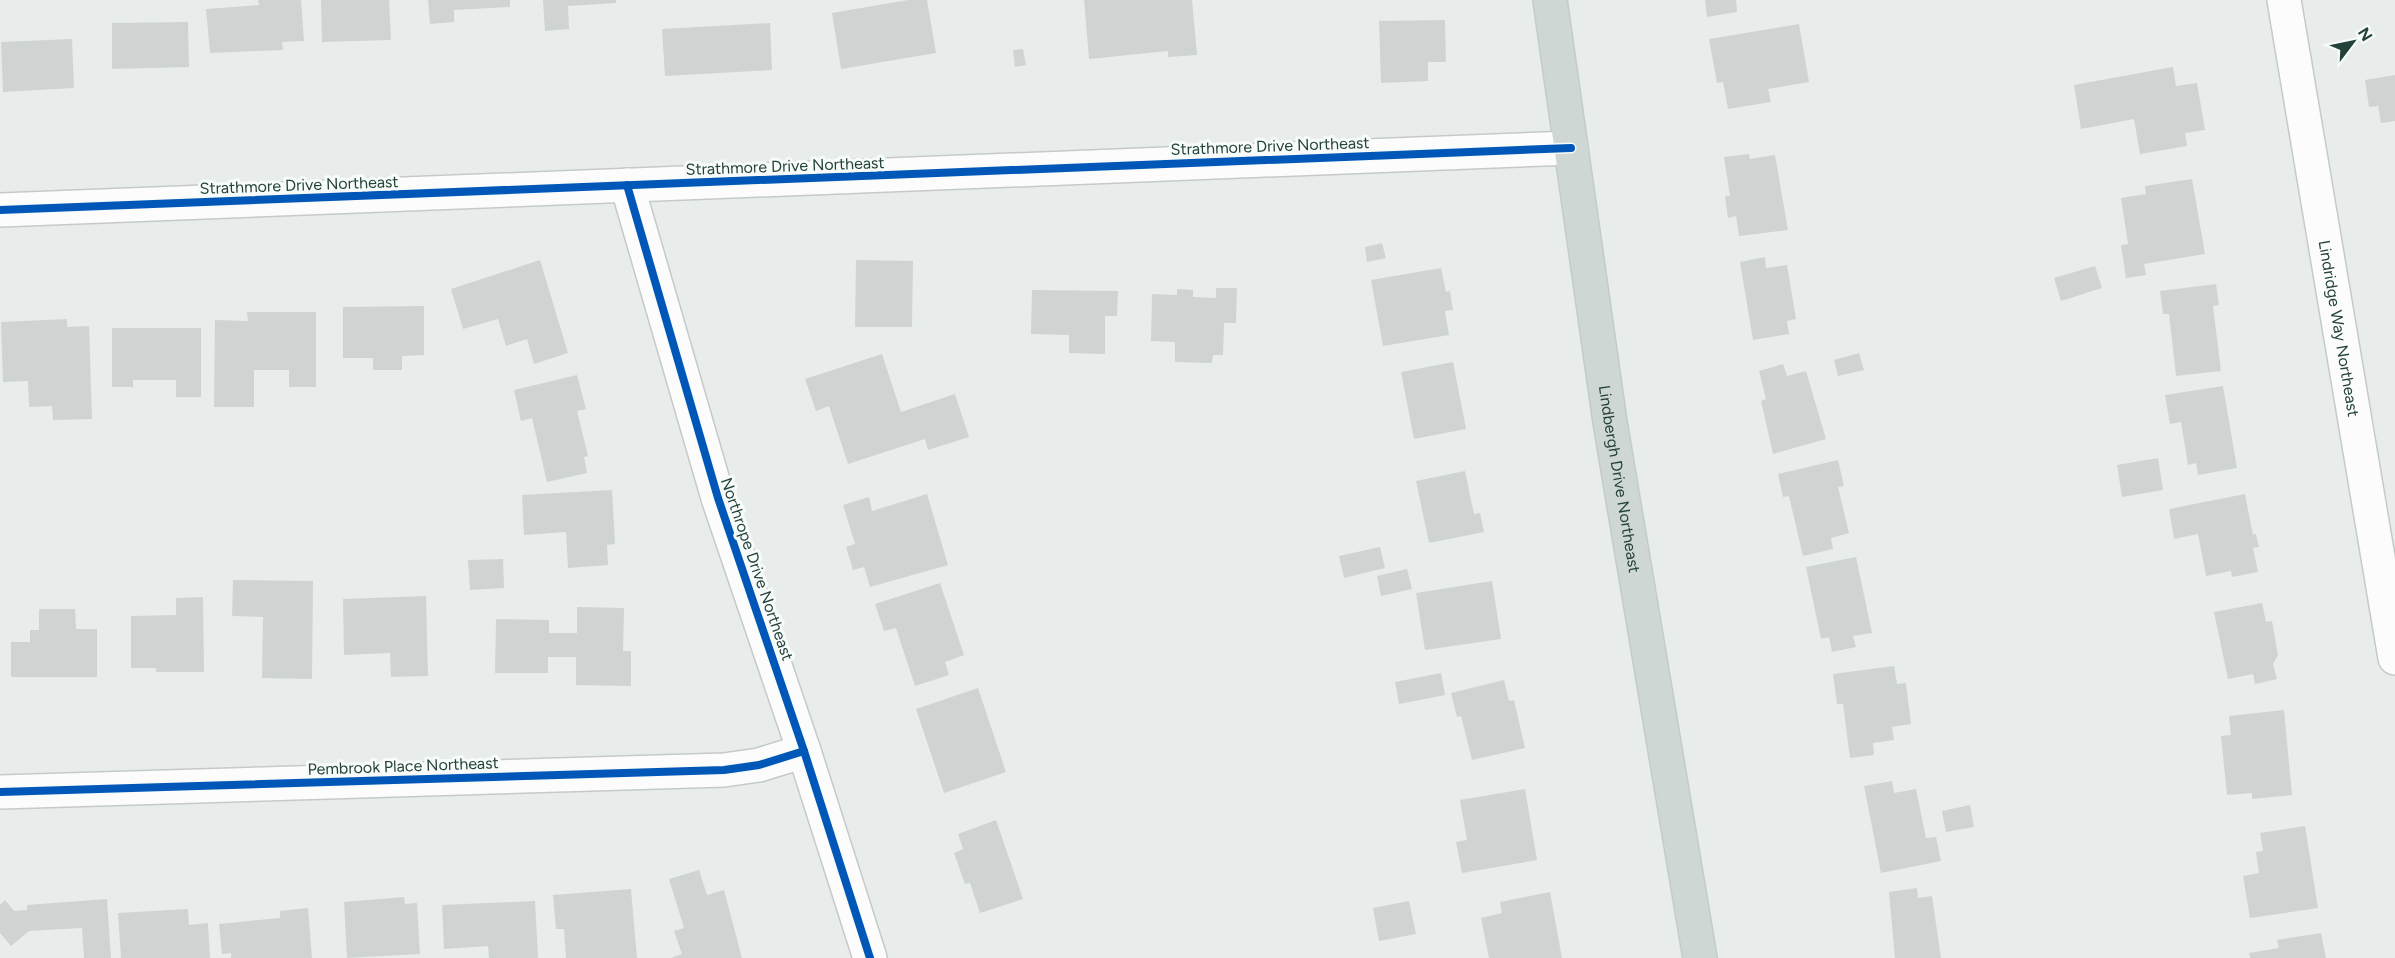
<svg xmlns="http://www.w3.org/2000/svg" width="2395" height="958" font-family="Figtree,sans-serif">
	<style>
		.building { fill: #cfd4d2 }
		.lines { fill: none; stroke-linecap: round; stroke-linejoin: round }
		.minor-casing { stroke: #c5cac8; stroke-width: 36 }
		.major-casing { stroke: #c3ccc9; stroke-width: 36 }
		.minor { stroke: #fcfcfc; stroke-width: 33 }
		.major { stroke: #cfd7d5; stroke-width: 33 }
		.cycleway-casing { stroke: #f7fbf9; stroke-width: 11 }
		.cycleway { stroke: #0057b8; stroke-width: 8 }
		.labels { text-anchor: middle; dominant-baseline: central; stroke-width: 6; stroke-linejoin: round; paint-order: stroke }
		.street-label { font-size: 16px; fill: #24423a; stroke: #f7fbf9 }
	</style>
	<rect width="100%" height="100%" fill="#e8edeb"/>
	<!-- building -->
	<g class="building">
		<polygon points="258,0 301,0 304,41 282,42 283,50 210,53 206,9 259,5"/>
		<polygon points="321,0 389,0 391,40 322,42"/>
		<polygon points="428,0 510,0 510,7 454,10 454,22 430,24"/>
		<polygon points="543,0 616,0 616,3 568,6 569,29 545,31"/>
		<polygon points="908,0 927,0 936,53 841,69 832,13"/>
		<polygon points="1084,0 1192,0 1197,55 1168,57 1168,51 1089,59"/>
		<polygon points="1705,0 1736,0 1737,12 1707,17"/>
		<polygon points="1445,20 1446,62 1428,62 1428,81 1381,83 1379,21"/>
		<polygon points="188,22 189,67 112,69 112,23"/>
		<polygon points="770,23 772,70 665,76 662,29"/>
		<polygon points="1799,24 1809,82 1768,89 1771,102 1728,109 1723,82 1717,83 1709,39"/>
		<polygon points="72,39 74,88 3,92 1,42"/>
		<polygon points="1023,49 1026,65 1015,67 1013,50"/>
		<polygon points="2173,67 2176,86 2197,83 2205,130 2185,133 2187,146 2140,154 2134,119 2081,129 2074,85"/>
		<polygon points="2395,75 2395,121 2381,123 2378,106 2369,107 2365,80"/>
		<polygon points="1749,154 1750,159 1775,155 1788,230 1739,236 1736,216 1728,218 1725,196 1730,196 1724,157"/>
		<polygon points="2192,179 2205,254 2144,264 2146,275 2126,278 2121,245 2128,244 2121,198 2146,194 2145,186"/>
		<polygon points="1382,243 1386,258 1367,262 1365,247"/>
		<polygon points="1765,257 1766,268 1787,265 1796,319 1787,321 1789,334 1753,340 1740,262"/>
		<polygon points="540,260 568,353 534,364 527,339 506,346 498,319 463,329 451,289"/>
		<polygon points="856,260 913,261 912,327 855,327"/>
		<polygon points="2095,266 2102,288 2061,301 2054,278"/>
		<polygon points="1441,268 1446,292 1450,291 1453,310 1445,311 1449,335 1383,346 1371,280"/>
		<polygon points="2216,284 2219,305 2213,306 2221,371 2176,376 2169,314 2163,314 2160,291"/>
		<polygon points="1216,288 1237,288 1236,323 1224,323 1223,355 1213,355 1212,363 1175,362 1175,342 1151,341 1152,294 1177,295 1177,289 1193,290 1193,297 1216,298"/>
		<polygon points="1032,290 1118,291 1117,316 1105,316 1105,354 1069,353 1069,335 1031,334"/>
		<polygon points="424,306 424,355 402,356 402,370 373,370 373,358 343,358 343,307"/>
		<polygon points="247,312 316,312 316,387 289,387 289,370 254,370 254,407 214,407 215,320 248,321"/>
		<polygon points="67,319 67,327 89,326 92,419 53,420 52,406 29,407 28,381 3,382 1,322"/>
		<polygon points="112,328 201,328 201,397 176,397 176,380 133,380 133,387 112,387"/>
		<polygon points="1859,353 1864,370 1838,376 1834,360"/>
		<polygon points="882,354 901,412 955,394 969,437 928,450 925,439 848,464 829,406 816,411 805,379"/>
		<polygon points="1453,362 1466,429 1414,439 1401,372"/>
		<polygon points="1783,364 1787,376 1806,371 1826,439 1773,454 1761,401 1766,399 1759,371"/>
		<polygon points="577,375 586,409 577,411 588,456 584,457 587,473 547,482 532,418 521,421 514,390"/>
		<polygon points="2223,386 2237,468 2198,475 2196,463 2188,465 2181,422 2170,424 2165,395"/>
		<polygon points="2158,458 2163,490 2122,497 2117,465"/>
		<polygon points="1838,460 1844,486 1838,487 1849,533 1831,538 1833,549 1803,556 1789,496 1783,497 1778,474"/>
		<polygon points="1465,471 1474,514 1480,513 1484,532 1429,543 1416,481"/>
		<polygon points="612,490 615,544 607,545 608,565 568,568 566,532 524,535 522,495"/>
		<polygon points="927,494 948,565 870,587 864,567 853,570 846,547 855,544 843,505 869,497 872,511"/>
		<polygon points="2245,494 2253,535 2256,534 2259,547 2253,548 2258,572 2232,577 2231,571 2206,576 2198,534 2174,539 2169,509"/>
		<polygon points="1380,547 1385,568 1344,578 1339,556"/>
		<polygon points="1856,557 1872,633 1853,636 1856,647 1832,652 1829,637 1821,639 1806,567"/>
		<polygon points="503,559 504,588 470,590 468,560"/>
		<polygon points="1407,569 1412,589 1381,596 1377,576"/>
		<polygon points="233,580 313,581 312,679 262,678 263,617 232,616"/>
		<polygon points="1492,581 1501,639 1425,650 1416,593"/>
		<polygon points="940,583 964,655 945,662 949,675 915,686 896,628 884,631 875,604"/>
		<polygon points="426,596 428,676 391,677 390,653 344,655 343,599"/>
		<polygon points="203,597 204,672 156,672 156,668 131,668 131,616 176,615 176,598"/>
		<polygon points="2262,603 2266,622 2272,621 2278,655 2273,664 2277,679 2255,684 2253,674 2228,679 2214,612"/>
		<polygon points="577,607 624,608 623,651 631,651 631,686 576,685 576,657 548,657 548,673 495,673 496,619 549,620 549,633 577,633"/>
		<polygon points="39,609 75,609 76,629 97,629 97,677 11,677 11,642 30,642 30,630 39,630"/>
		<polygon points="1894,666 1897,684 1906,683 1911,724 1892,727 1894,740 1873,743 1874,755 1850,758 1843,704 1837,704 1833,674"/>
		<polygon points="1441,673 1445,695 1399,704 1395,682"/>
		<polygon points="1504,680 1509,701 1514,700 1525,748 1472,760 1461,716 1457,717 1451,693"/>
		<polygon points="978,688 1006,772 944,793 916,709"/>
		<polygon points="2284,710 2292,795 2252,799 2252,793 2227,795 2221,736 2231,735 2229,716"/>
		<polygon points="1892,781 1894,793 1916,789 1926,838 1936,837 1941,861 1881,873 1864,786"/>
		<polygon points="1525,789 1537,860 1462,873 1456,842 1467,840 1460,800"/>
		<polygon points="1970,805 1974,827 1946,832 1942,811"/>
		<polygon points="996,820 1023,899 980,913 970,883 965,884 954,853 963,849 958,834"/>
		<polygon points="2305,826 2318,908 2250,918 2243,876 2259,873 2256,852 2263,851 2260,833"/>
		<polygon points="699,870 707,895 724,890 742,958 671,958 682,954 674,931 684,928 669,879"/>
		<polygon points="1917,888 1918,898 1932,896 1941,958 1895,958 1889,892"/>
		<polygon points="631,889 637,958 566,958 564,929 556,929 553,895"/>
		<polygon points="1550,892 1562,958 1489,958 1481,918 1502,913 1500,902"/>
		<polygon points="404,897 405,904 417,903 420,954 347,958 344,902"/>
		<polygon points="107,899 111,958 84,958 82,928 29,931 11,946 0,933 0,905 5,900 14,911 27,910 27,905"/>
		<polygon points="535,901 538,958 489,958 488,946 444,949 442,905"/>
		<polygon points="1409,901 1416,934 1379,941 1373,908"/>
		<polygon points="308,908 312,958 231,958 231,953 222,954 219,924 280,918 280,911"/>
		<polygon points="188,909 189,925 208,923 210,958 121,958 118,913"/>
		<polygon points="2321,933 2326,958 2250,958 2249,953 2279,948 2277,940"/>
	</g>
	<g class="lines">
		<defs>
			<g id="minor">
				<path id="s1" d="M2284,0l111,658"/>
				<polyline points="627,185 718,498 804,751 870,958"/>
				<polyline points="0,210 1571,148"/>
				<polyline points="0,792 724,770 759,765 804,751"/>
			</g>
			<g id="major">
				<path id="s2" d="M1550,0l60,422 90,536"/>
			</g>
		</defs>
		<!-- minor casing -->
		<use href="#minor" class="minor-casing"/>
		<!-- major casing -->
		<use href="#major" class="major-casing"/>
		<!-- minor -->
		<use href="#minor" class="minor"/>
		<!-- major -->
		<use href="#major" class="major"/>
		<defs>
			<g id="cycleway">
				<polyline points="627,185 718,498 804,751 870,958"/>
				<polyline points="0,210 1571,148"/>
				<polyline points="0,792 724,770 759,765 804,751"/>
			</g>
		</defs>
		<!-- cycleway casing -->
		<use href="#cycleway" class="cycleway-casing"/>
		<!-- cycleway -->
		<use href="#cycleway" class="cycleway"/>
	</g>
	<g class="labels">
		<!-- street labels -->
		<g class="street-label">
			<text transform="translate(1270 146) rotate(-2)">Strathmore Drive Northeast</text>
			<text transform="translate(785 166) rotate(-2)">Strathmore Drive Northeast</text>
			<text transform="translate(299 185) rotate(-2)">Strathmore Drive Northeast</text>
			<text stroke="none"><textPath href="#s1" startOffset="333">Lindridge Way Northeast</textPath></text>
			<text stroke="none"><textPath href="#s2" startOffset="484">Lindbergh Drive Northeast</textPath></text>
			<text transform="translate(757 569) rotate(71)">Northrope Drive Northeast</text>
			<text transform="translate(403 766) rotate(-2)">Pembrook Place Northeast</text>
		</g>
	</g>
	<!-- north arrow -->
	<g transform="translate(2353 42) rotate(58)" stroke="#f7fbf9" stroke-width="4.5" paint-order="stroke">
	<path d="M0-4.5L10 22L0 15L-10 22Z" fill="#24423a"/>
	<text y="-9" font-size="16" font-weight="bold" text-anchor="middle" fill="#24423a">N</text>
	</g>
</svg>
